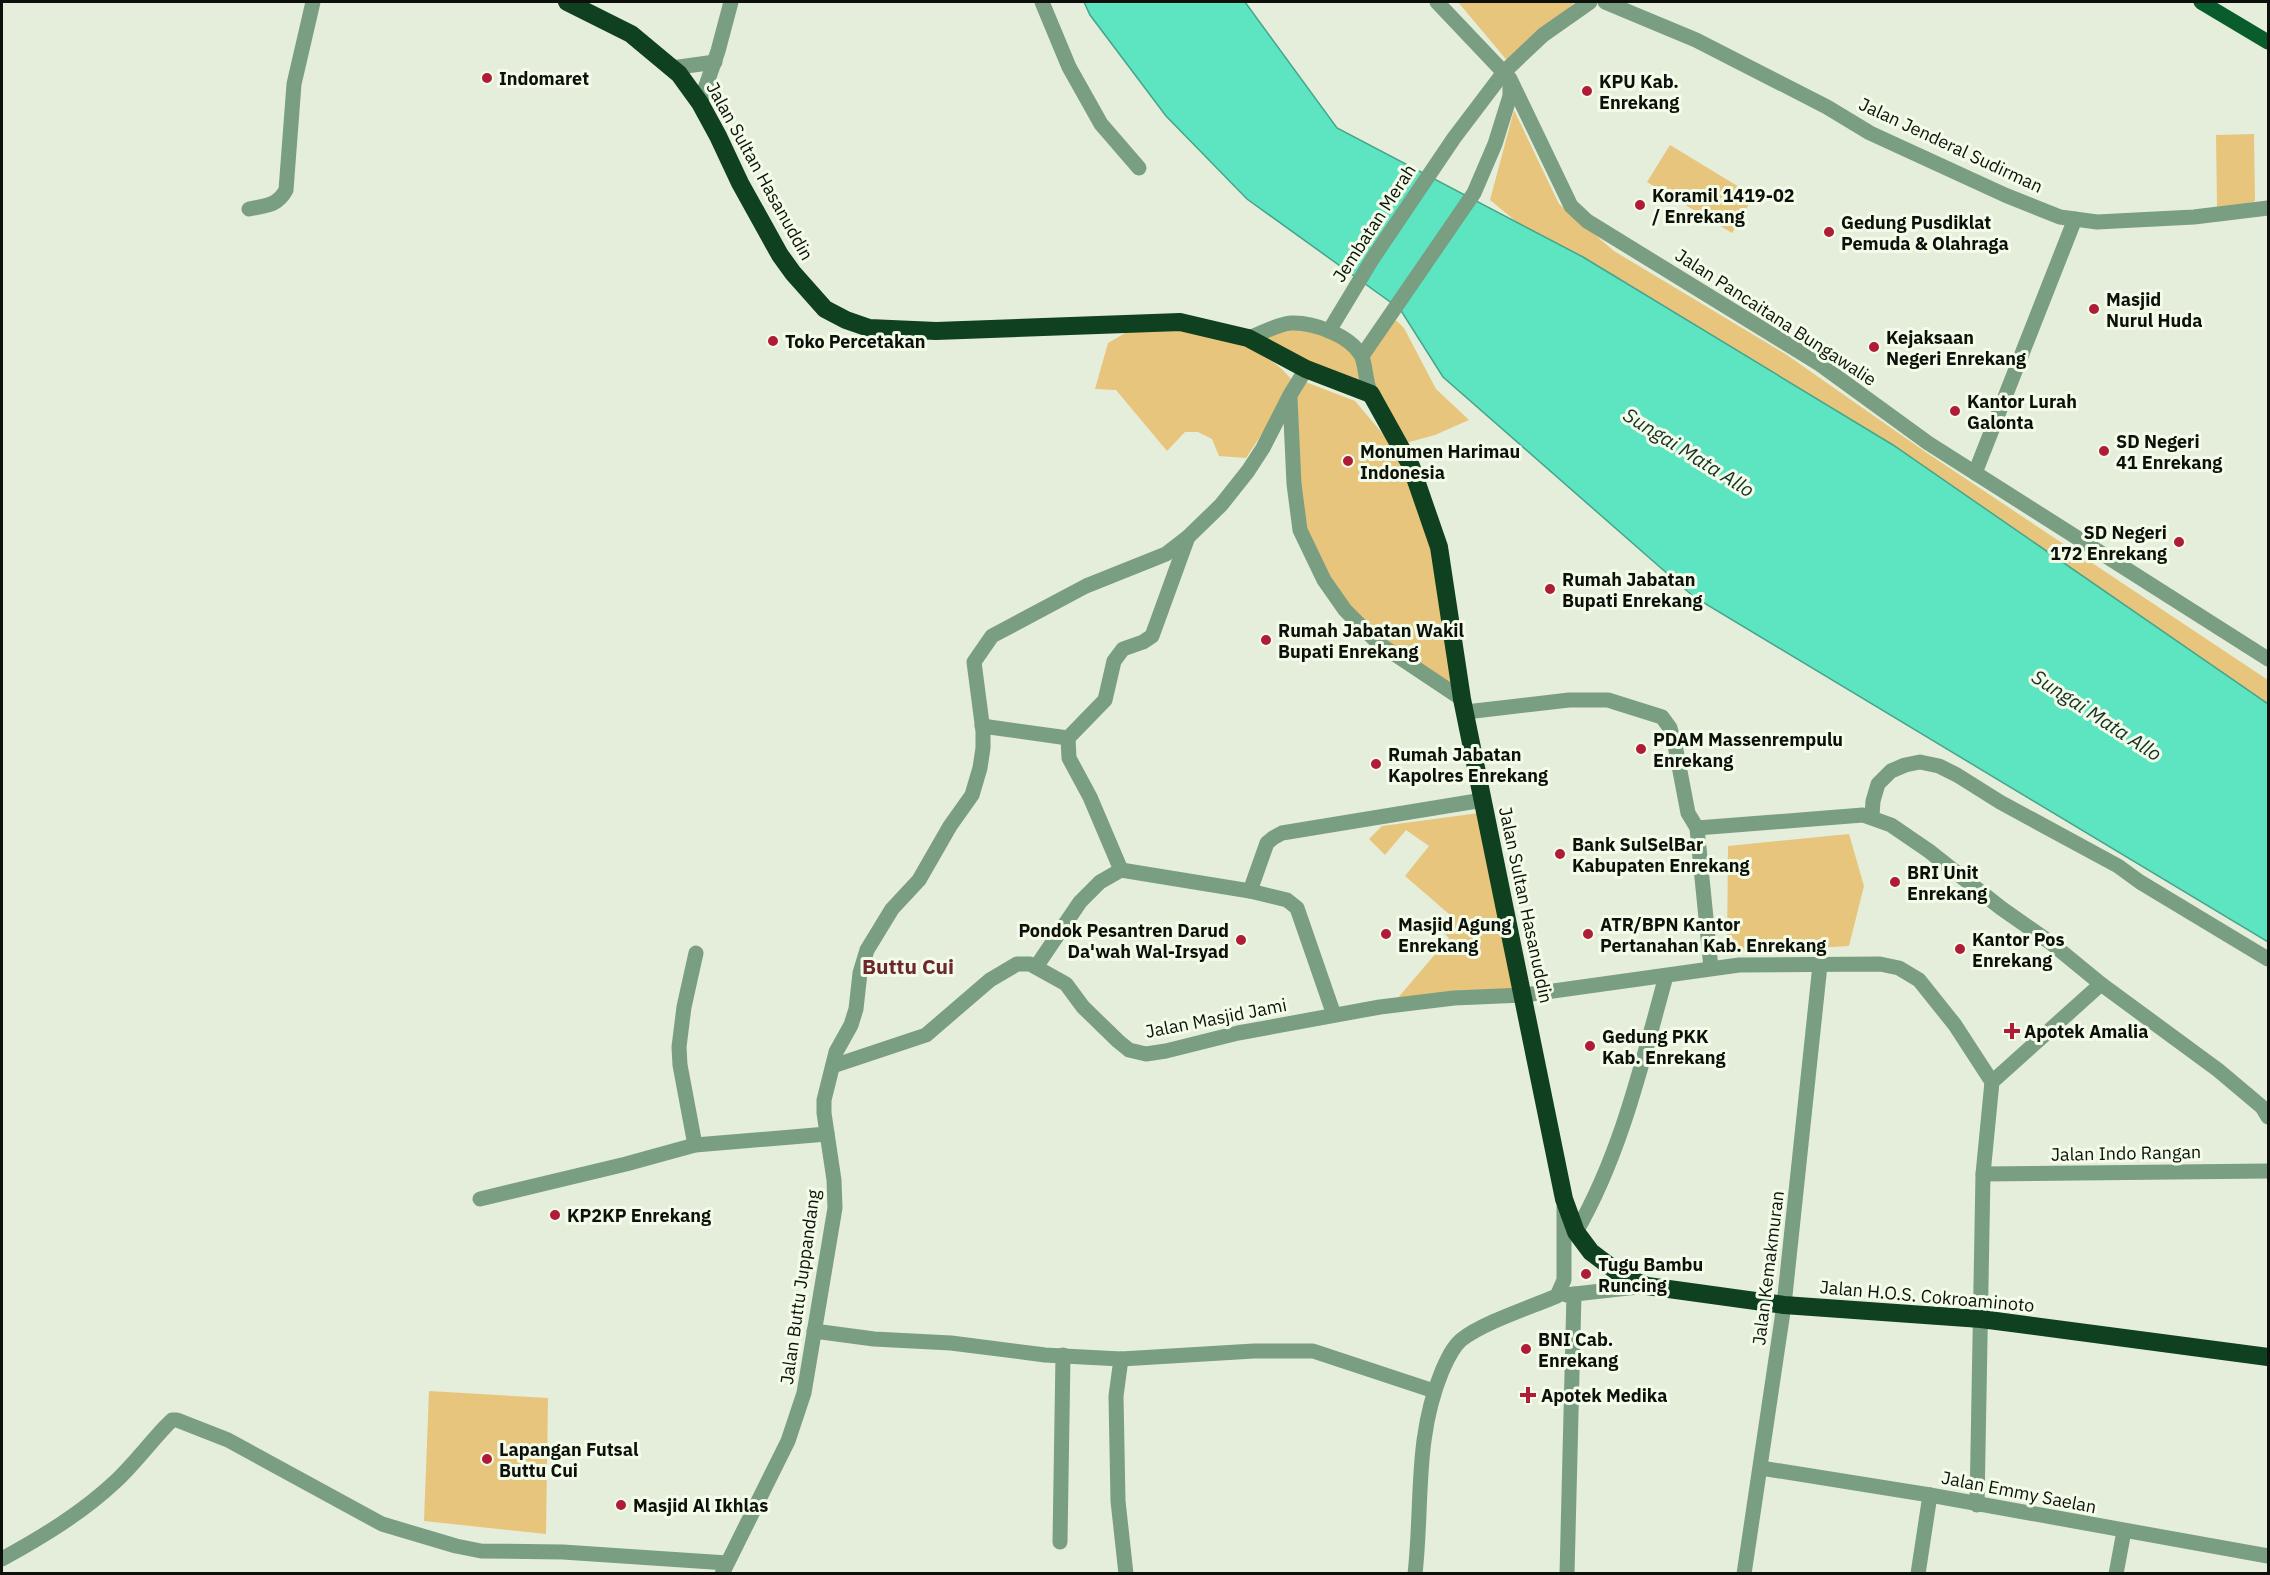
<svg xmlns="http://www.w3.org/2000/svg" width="2270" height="1575" font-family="'IBM Plex Sans',sans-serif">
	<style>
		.green { fill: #e8c57c }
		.water { fill: #5de4c1; stroke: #45a58a; stroke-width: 1.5 }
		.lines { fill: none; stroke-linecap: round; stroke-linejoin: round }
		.minor { stroke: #7a9e81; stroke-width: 15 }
		.major { stroke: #095d2c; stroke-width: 15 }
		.highway { stroke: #0f4020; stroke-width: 18 }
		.poi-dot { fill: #b01c38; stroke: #f2fce8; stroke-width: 2 }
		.labels { text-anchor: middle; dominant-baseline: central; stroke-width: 6; stroke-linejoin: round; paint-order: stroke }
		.poi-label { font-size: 18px; font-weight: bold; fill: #0e110b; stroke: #f2fce8; text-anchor: start }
		.street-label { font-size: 18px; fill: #0e110b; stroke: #f2fce8 }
		.water-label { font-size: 20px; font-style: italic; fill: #182f28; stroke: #f2fce8 }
		.quarter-label { font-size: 21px; font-weight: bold; fill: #6d272d; stroke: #f2fce8 }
	</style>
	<rect width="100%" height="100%" fill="#e5eedb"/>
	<!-- green -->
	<g class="green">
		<polygon points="1458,2 1575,2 1510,64"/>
		<polygon points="1514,110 1559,204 1614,251 1787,355 1927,453 2268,680 2268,720 1570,266 1490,200"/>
		<polygon points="2254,134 2255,201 2239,207 2217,207 2216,135"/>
		<polygon points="1670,145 1754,196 1732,233 1647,182"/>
		<polygon points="1390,320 1397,321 1404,328 1436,389 1469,420 1435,435 1406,443 1372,389 1365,356"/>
		<path d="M1172,328c43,10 90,15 119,51l-14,32 -31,47 -27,-2 -7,-17 -14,-7h-13l-18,19 -51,-61 -21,-1 13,-46 19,-11z"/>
		<path d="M1281,329c26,2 69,3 78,34 2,5 1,13 1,19l-4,3 -93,-47z"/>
		<polygon points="1303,381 1355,401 1388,440 1425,517 1457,689 1381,638 1355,614 1327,579 1303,526 1293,395"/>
		<polygon points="1479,813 1519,992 1396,1000 1449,938 1438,927 1449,914 1405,876 1429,846 1406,830 1385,855 1369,839 1382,826"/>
		<polygon points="1849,834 1864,886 1849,946 1727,953 1728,846"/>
		<polygon points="429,1391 548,1398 546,1534 424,1521"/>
	</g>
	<!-- water -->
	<polygon class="water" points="1084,2 1245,2 1337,128 1583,257 1893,445 2268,704 2268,942 1694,597 1443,377 1400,309 1247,199 1166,116 1090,15"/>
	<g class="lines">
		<!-- minor -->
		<g class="minor">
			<polyline points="1042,2 1069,67 1101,124 1139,168"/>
			<polyline points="1437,2 1510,79 1571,206 1587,221 1818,363 1928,443 2268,659"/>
			<polyline points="1605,2 1696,40 1827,107 1870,133 2005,195 2060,217 2097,222 2194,217 2268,208"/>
			<polyline points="672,68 715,62"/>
			<polyline points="700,103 718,51 731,2"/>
			<path d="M249,209c18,-4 28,-3 37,-19l8,-106 19,-82"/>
			<polyline points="1329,331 1373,258 1454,138 1504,72 1543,35 1590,2"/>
			<path d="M1248,338c13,-4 29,-14 43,-15 22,-1 58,12 70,32 5,9 4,27 10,39"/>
			<polyline points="1362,356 1474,193 1495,144 1510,96 1510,80"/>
			<polyline points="1290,398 1294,484 1300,530 1324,580 1345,610 1378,643 1462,699"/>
			<polyline points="1975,473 2075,219"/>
			<polyline points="1466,712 1569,700 1608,700 1662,717 1670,728 1675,745 1688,813 1697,828 1711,968"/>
			<polyline points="982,726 1068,738 1069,758 1090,797 1121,870"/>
			<polyline points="1068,738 1105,700 1114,661 1123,649 1143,642 1152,636 1188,537"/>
			<polyline points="1872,816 1873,801 1878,784 1891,771 1905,765 1920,762 1939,766 1957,775 2000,802 2118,866 2140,882 2268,959"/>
			<polyline points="1697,828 1863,815 1891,825 1929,851 2001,908 2051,943 2101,984 2218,1070 2262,1107 2268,1117"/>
			<polyline points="1250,891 1267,843 1273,838 1282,833 1483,800"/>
			<polyline points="1036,967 1080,902 1100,882 1121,870 1250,891 1287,900 1297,908 1334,1015"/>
			<polyline points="833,1066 926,1035 990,980 1017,964 1030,964 1066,984 1083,1007 1118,1041 1129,1050 1146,1054 1166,1051 1238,1033 1380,1007 1454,998 1524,995 1739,965 1880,964 1899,968 1919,980 1955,1025 1992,1082"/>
			<polyline points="695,1145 680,1065 679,1047 684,1007 696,953"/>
			<polyline points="1983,1174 2268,1171"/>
			<polyline points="480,1199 626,1164 695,1145 827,1134"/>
			<path d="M1576,1232c45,-78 66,-169 90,-256"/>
			<polyline points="1566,1295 1646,1286"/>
			<polyline points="814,1331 874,1339 951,1343 1045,1355 1121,1359 1254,1351 1313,1351 1434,1391"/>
			<polyline points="1121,1359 1116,1396 1118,1501 1126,1574"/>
			<polyline points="1761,1468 1930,1495 2268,1556"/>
			<polyline points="1977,1505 1983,1174 1992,1082 2101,984"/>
			<polyline points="1060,1542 1063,1355"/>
			<path d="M2,1559c40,-22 80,-46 114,-78 18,-17 33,-37 50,-55l6,-6h5l51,20 154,84 74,22 25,5 82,1 164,11"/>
			<polyline points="722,1574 788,1441 804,1393 835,1208 834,1180 824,1113 824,1100 836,1052 851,1025 856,1009 860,973 867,950 892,909 919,880 950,826 972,795 980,768 983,748 983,731 974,662 992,636 1086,586 1166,554 1188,537 1221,505 1248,471 1263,448 1290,395 1306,369"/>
			<path d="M1415,1574c8,-71 -1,-135 27,-203 5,-11 10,-23 19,-31 21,-17 70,-33 96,-44l7,-16v-73"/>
			<polyline points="1567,1574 1574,1294"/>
			<polyline points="1744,1574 1784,1305 1820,965"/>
			<polyline points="1918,1574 1930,1495"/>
			<polyline points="2116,1574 2124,1531"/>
		</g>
		<!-- major -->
		<polyline class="major" points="2201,2 2268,42"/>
		<!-- highway -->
		<polyline class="highway" points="567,2 631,34 679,74 700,103 718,136 740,183 780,255 793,273 825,309 846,320 869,328 936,331 1180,322 1248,338 1306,369 1371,394 1411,466 1439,547 1462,699 1564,1199 1576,1232 1591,1252 1624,1277 1647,1286 1784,1305 1981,1319 2268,1357"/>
	</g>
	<!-- markers -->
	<g class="poi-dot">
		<circle cx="487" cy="78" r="6"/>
		<circle cx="1587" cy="91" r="6"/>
		<circle cx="1640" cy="205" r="6"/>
		<circle cx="1829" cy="232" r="6"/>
		<circle cx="2094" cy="309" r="6"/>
		<circle cx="773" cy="341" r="6"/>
		<circle cx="1874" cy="347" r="6"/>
		<circle cx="1955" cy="411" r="6"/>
		<circle cx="2104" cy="451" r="6"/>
		<circle cx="1348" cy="461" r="6"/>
		<circle cx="2179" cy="542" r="6"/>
		<circle cx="1550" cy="589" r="6"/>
		<circle cx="1266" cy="640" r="6"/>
		<circle cx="1641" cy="749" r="6"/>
		<circle cx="1376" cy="764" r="6"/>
		<circle cx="1560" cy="854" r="6"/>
		<circle cx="1895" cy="882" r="6"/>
		<circle cx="1386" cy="934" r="6"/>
		<circle cx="1588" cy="934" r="6"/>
		<circle cx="1241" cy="940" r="6"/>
		<circle cx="1960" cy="949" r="6"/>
		<path d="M2009 1022h6v6h6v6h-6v6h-6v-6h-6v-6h6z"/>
		<circle cx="1590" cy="1046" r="6"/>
		<circle cx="555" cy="1215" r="6"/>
		<circle cx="1586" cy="1274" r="6"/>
		<circle cx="1526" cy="1349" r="6"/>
		<path d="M1525 1386h6v6h6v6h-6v6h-6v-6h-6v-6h6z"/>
		<circle cx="487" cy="1459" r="6"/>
		<circle cx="621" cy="1505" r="6"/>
	</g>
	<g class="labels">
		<!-- poi labels -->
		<g class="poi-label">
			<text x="499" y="78">Indomaret</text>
			<text x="1599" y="81">KPU Kab.<tspan x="1599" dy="21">Enrekang</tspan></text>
			<text x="1652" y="195">Koramil 1419-02<tspan x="1652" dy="21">/ Enrekang</tspan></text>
			<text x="1841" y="222">Gedung Pusdiklat<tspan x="1841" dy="21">Pemuda &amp; Olahraga</tspan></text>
			<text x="2106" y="299">Masjid<tspan x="2106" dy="21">Nurul Huda</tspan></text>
			<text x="1886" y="337">Kejaksaan<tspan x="1886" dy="21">Negeri Enrekang</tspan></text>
			<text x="785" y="341">Toko Percetakan</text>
			<text x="1967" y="401">Kantor Lurah<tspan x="1967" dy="21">Galonta</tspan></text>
			<text x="2116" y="441">SD Negeri<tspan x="2116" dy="21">41 Enrekang</tspan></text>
			<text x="1360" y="451">Monumen Harimau<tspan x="1360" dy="21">Indonesia</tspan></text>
			<text x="2167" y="532" text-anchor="end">SD Negeri<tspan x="2167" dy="21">172 Enrekang</tspan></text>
			<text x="1562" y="579">Rumah Jabatan<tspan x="1562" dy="21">Bupati Enrekang</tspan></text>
			<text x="1278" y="630">Rumah Jabatan Wakil<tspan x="1278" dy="21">Bupati Enrekang</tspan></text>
			<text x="1653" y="739">PDAM Massenrempulu<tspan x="1653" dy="21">Enrekang</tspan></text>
			<text x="1388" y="754">Rumah Jabatan<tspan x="1388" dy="21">Kapolres Enrekang</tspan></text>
			<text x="1572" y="844">Bank SulSelBar<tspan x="1572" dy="21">Kabupaten Enrekang</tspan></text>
			<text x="1907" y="872">BRI Unit<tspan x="1907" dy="21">Enrekang</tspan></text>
			<text x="1398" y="924">Masjid Agung<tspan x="1398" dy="21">Enrekang</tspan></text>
			<text x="1600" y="924">ATR/BPN Kantor<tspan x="1600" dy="21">Pertanahan Kab. Enrekang</tspan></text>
			<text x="1229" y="930" text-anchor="end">Pondok Pesantren Darud<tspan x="1229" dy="21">Da'wah Wal-Irsyad</tspan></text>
			<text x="1972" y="939">Kantor Pos<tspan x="1972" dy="21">Enrekang</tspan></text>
			<text x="2024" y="1031">Apotek Amalia</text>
			<text x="1602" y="1036">Gedung PKK<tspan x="1602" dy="21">Kab. Enrekang</tspan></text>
			<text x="567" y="1215">KP2KP Enrekang</text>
			<text x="1598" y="1264">Tugu Bambu<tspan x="1598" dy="21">Runcing</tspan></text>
			<text x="1538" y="1339">BNI Cab.<tspan x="1538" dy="21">Enrekang</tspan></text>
			<text x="1541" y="1395">Apotek Medika</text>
			<text x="499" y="1449">Lapangan Futsal<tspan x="499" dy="21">Buttu Cui</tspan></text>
			<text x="633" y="1505">Masjid Al Ikhlas</text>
		</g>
		<!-- street labels -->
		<g class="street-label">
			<text transform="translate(1951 145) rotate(25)">Jalan Jenderal Sudirman</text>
			<text transform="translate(760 171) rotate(61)">Jalan Sultan Hasanuddin</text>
			<text transform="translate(1374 223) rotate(-57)">Jembatan Merah</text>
			<text transform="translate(1776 317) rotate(33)">Jalan Pancaitana Bungawalie</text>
			<text transform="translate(1526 905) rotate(78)">Jalan Sultan Hasanuddin</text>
			<text transform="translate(1216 1018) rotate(-11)">Jalan Masjid Jami</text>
			<text transform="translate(2126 1153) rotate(-1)">Jalan Indo Rangan</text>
			<text transform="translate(1768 1268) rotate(-83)">Jalan Kemakmuran</text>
			<text transform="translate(800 1287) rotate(-82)">Jalan Buttu Juppandang</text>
			<text transform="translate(1927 1296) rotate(5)">Jalan H.O.S. Cokroaminoto</text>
			<text transform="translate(2019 1492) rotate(11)">Jalan Emmy Saelan</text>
		</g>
		<!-- water labels -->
		<g class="water-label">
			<text transform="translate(1689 452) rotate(32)">Sungai Mata Allo</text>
			<text transform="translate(2097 715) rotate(33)">Sungai Mata Allo</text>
		</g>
		<!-- quarter labels -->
		<g class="quarter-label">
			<text x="908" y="966">Buttu Cui</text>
		</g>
	</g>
	<!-- border -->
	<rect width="2270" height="1575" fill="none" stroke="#0e110b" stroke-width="6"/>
</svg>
